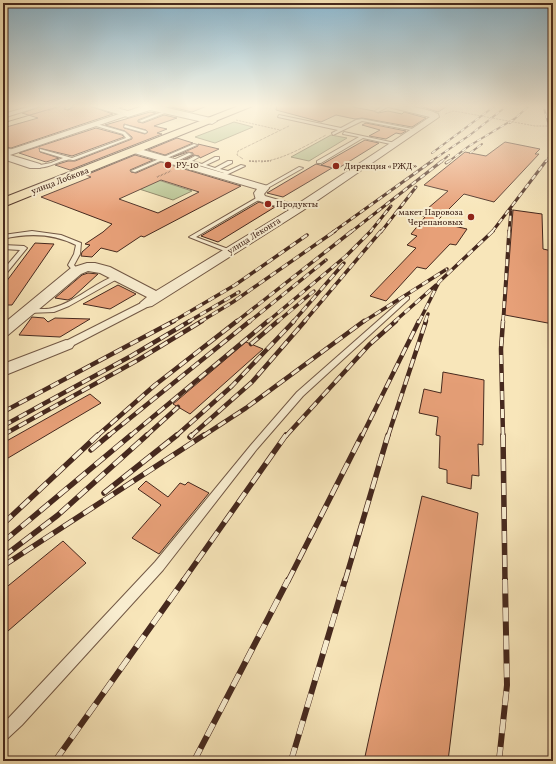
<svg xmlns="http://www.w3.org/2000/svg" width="556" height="764" font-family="Vollkorn,serif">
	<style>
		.green { fill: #b8c694; stroke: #7f7859 }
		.building { fill: #e7a078; stroke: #46291e; fill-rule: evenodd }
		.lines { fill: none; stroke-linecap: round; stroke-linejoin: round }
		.service-casing { stroke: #725845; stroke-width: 2 }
		.pedestrian-casing { stroke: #725845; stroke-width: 2 }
		.minor-casing { stroke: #725845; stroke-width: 2 }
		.tertiary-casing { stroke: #725845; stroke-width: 2 }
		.primary-casing { stroke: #46291e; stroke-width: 2 }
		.path-far1 { stroke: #46291e; stroke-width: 1; stroke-dasharray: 0.5 1; stroke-linecap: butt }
		.path { stroke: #46291e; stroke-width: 1.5; stroke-dasharray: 0.5 1; stroke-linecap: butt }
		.service { fill: #faefd2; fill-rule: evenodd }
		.pedestrian { fill: #faefd2; fill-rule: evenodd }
		.minor { fill: #faefd2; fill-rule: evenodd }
		.tertiary { fill: #faefd2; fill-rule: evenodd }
		.primary { fill: #f8e6ba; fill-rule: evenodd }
		.tram { stroke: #46291e; stroke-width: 1 }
		.rail-far5-casing { stroke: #46291e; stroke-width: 2 }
		.rail-far4-casing { stroke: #46291e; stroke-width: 3 }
		.rail-far3-casing { stroke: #46291e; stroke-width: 3.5 }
		.rail-far2-casing { stroke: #46291e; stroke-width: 4.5 }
		.rail-far1-casing { stroke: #46291e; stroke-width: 5.5 }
		.rail-casing { stroke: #46291e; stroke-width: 6 }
		.rail-far5 { stroke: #faefd2; stroke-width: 1.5; stroke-dasharray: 4.5; stroke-linecap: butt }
		.rail-far4 { stroke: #faefd2; stroke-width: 2; stroke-dasharray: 5.5; stroke-linecap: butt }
		.rail-far3 { stroke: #faefd2; stroke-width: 2.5; stroke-dasharray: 7; stroke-linecap: butt }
		.rail-far2 { stroke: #faefd2; stroke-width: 3; stroke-dasharray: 9; stroke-linecap: butt }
		.rail-far1 { stroke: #faefd2; stroke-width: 4; stroke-dasharray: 12; stroke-linecap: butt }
		.rail { stroke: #faefd2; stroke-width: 5; stroke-dasharray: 14; stroke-linecap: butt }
		.path-bridge { stroke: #46291e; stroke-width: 1; stroke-dasharray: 0.5 1; stroke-linecap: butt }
		.poi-dot { fill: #8f2418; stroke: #faefd2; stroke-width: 1.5 }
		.labels { text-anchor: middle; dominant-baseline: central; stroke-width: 4; stroke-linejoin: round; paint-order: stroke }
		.far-poi-label { font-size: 9px; fill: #46291e; stroke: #faefd2; text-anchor: start }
		.far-street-label { font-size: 9px; fill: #46291e; stroke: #faefd2 }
	</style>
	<rect width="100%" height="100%" fill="#f8e6ba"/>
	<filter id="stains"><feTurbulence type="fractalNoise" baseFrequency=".005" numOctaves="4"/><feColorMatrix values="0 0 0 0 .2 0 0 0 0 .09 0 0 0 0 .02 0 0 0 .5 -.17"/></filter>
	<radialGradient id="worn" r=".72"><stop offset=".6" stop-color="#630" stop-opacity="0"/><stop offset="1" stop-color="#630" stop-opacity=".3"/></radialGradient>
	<!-- green -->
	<g class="green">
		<polygon points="234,122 253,127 215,143 195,137"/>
		<polygon points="331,135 347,138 309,161 291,157"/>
		<polygon points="149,177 192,191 173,200 130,186"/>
	</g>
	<!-- building -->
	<g class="building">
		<polygon points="45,105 67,105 64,109 68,110 78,105 87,105 113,114 11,148 3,146 3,128 38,118 22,113"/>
		<polygon points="163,105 206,105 207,106 192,112"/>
		<polygon points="277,105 355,105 353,107 374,111 378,113 388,111 402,114 404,112 426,118 412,127 362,118 355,119 336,115 321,122 276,110"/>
		<polygon points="417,105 449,105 438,112"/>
		<path d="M150,112l6,1 -18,7v2l5,1 21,-8 13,3 -23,8 13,3 -10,4 5,1 -92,36 -15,-5 13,-4h7l57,-22v-2l-7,-6 -20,-6zM124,124l22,6 2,2 -3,2 -21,-6z"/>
		<polygon points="366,123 406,131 401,134 396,133 386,139 369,136 380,130 362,125"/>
		<polygon points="96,128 122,135 124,137 72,156 39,148 40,152 59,158 46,162 19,153"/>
		<polygon points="177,138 193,143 165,155 148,150"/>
		<polygon points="365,140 379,143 337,169 321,165"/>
		<polygon points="505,142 540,149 535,154 539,154 494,202 464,194 436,222 467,229 456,245 450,244 426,269 417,267 386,301 370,296 416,248 407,245 417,236 411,234 425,217 420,215 448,191 424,185 465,152 486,156"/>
		<polygon points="198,144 219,149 200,158 199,156 194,155 185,160 183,160 193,155 193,153 188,152 173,157 198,146"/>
		<path d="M135,155l18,5 -23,10 1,2 5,1 25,-11 80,24 -97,51 -3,-1 -24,16 -16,-4 -9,9 -11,-1 1,-4 8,-7 -5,-1 18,-12 9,-8 -71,-27 50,-20 -5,-2zM161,180l38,12 -41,21 -39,-14z"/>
		<polygon points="316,164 332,168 283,197 267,193"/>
		<polygon points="259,202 275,207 218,242 201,236"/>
		<polygon points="513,210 542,214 543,249 552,251 553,324 505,315"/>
		<polygon points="35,243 54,244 12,305 3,305 3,286"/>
		<polygon points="88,273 98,274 72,298 68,300 55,298 82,275"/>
		<polygon points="118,285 136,294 110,309 83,304"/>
		<polygon points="32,317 44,318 48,322 55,318 90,319 60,337 19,335"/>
		<polygon points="246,342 263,349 190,414 173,404"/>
		<polygon points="443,372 484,380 483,445 478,444 479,476 472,475 471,489 447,483 447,470 439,468 440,436 436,435 438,417 419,413 424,389 441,393"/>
		<polygon points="90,394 101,403 3,461 3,443"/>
		<polygon points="146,481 168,497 180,483 185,485 188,482 209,493 159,554 132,538 161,505 138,489"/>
		<polygon points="422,496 478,513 448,761 364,761"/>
		<polygon points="63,541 86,563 8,631 3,625 3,590"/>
	</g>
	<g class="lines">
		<defs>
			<g id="service">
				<polygon points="71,105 77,105 67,109 65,108"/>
				<polygon points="120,105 125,105 111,111 108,110"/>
				<polygon points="385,105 389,106 378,112 375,111"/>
				<polygon points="167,110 170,111 142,122 139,121"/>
				<polygon points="279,115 341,128 356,120 362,119 418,130 416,131 362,121 333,135 332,133 338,130 278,117"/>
				<path d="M97,124l28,8 6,6 -57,22c-3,0 -5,-1 -7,0 -10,1 -22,11 -32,6l16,-3 12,-5 -23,-7v-2l32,9 54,-20 -3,-4 -27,-8z"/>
				<polygon points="125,125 146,131 147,132 145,133 124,127"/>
				<polygon points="344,132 395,143 397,144 395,145 363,138 321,163 317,163 317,161 359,137 343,134"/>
				<polygon points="194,144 197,145 135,172 131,171"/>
				<polygon points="3,147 16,151 17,152 15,153 3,149"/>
				<polygon points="189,153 192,154 175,162 171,161"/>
				<polygon points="195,156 199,157 192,161 202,164 215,157 219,157 219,159 206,165 215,168 228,161 232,161 232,163 220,169 228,171 241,165 245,166 224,176 222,175 224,173 186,161"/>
				<polygon points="299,167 303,168 266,189 262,188"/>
				<polygon points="258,197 262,198 196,237 231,250 231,252 227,252 189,237"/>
				<path d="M32,231l29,4 20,8 -1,11 -6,11 5,6 -1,1h-4l-6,-7 6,-11 2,-9c-24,-12 -48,-12 -73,-6v-4z"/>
				<polygon points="3,245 24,246 27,248 5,275 3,276 3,270 20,250 3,249"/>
				<path d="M117,275l3,2 -1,1 -50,28 -15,6 -26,1 -3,-2c7,-5 19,0 27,-3 24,-6 42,-25 65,-33z"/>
				<polygon points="407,296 409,297 409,299 303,396 257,449 163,570 22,725 8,738 3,740 3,724 155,562 251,445 297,392 405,297"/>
			</g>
			<g id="pedestrian">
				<polygon points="35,105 44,105 3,118 3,114"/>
				<polygon points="147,300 152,303 151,305 70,347 62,347 60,345 62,343"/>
			</g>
			<g id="minor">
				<path d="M380,105c18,0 41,1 58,9l1,3 -137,94 -150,95 -5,1 -5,-1 -2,-3 7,-6 -47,-24 -12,-2 -7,3 -73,61 -5,2v-13l68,-56 16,-5h8l15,4 46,24 133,-81 -33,-10 -2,-7 3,-4 -123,-36 -1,-2 1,-2h6l128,37 1,2 -5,6 1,2 31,9 134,-88z"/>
				<polygon points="125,112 128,112 132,114 10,155 40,164 42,166 40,168 30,168 3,159 3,152"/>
				<polygon points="66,340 72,342 74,345 72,348 3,376 3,364"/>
			</g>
			<polygon id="tertiary" points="88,105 105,105 128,111 146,105 155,105 215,119 217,121 212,124 150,110 128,117"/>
			<polygon id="primary" points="241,105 255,105 3,207 3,198"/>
		</defs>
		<!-- service casing -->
		<use href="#service" class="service-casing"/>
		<!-- pedestrian casing -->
		<use href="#pedestrian" class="pedestrian-casing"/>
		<!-- minor casing -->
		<use href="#minor" class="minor-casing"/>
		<!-- tertiary casing -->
		<use href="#tertiary" class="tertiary-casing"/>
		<!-- primary casing -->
		<use href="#primary" class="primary-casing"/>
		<!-- path-far1 -->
		<g class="path-far1">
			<polyline points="48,111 60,107"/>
			<polyline points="445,114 453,111 465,113"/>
			<polyline points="236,120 280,130"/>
			<polyline points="243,159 237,155 238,151 289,126"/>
			<polyline points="249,161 257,162"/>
			<path d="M261,162c24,-3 44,-16 65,-27"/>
		</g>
		<!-- path -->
		<g class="path">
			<polyline points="249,161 271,161"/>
			<polyline points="157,177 171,171"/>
		</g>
		<!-- service -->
		<use href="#service" class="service"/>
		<!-- pedestrian -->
		<use href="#pedestrian" class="pedestrian"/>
		<!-- minor -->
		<use href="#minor" class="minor"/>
		<!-- tertiary -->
		<use href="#tertiary" class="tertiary"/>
		<!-- primary -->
		<use href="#primary" class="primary"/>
		<!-- tram -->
		<polyline class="tram" points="3,123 64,105"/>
		<defs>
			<g id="rail-far5">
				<polyline points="543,105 553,139"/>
				<polyline points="510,123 530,105"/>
				<polyline points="432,153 496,105"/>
				<polyline points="470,153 482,144"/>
				<polyline points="430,162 470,135 508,105"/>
				<polyline points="441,162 449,155"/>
				<polyline points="448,162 469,146 514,119"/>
				<polyline points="546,162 553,151"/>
			</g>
			<g id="rail-far4">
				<polyline points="446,163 449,161"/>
				<polyline points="333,232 432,161"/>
				<polyline points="351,232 442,161"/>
				<polyline points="370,232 391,206"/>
				<polyline points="381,232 416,187"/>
				<polyline points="492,232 546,161"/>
				<polyline points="509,232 511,210"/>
			</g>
			<g id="rail-far3">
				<polyline points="172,322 235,285 307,235"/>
				<polyline points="188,322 239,292"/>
				<polyline points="200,322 233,302 335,231"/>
				<polyline points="236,322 352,231"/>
				<polyline points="249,322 326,260"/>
				<polyline points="267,322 346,256 371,231"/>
				<polyline points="277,322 314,291"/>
				<polyline points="293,322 344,263"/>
				<polyline points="304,322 381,231"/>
				<polyline points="363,322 447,269"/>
				<polyline points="394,322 436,285"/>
				<polyline points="419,322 439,282 493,231"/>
				<polyline points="425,322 428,314"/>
				<polyline points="503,322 509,231"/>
			</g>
			<g id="rail-far2">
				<polyline points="251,344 278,321"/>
				<polyline points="3,412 174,321"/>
				<polyline points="3,426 131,356 190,321"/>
				<polyline points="3,435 138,360 202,321"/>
				<polyline points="97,436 155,385 237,321"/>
				<polyline points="108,436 250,321"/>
				<polyline points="130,436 268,321"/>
				<polyline points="146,436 178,407"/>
				<polyline points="176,436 232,386 294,321"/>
				<polyline points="191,436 252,382 305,321"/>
				<polyline points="203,436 246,408 364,321"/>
				<polyline points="286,436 369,345 396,321"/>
				<polyline points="362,436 419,321"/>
				<polyline points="388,436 426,321"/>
				<polyline points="503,436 501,349 503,321"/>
			</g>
			<g id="rail-far1">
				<polyline points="503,435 505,581"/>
				<polyline points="190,437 192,435"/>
				<polyline points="91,450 109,435"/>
				<polyline points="104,493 177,435"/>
				<polyline points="3,524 98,435"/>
				<polyline points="3,542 131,435"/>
				<polyline points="3,557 58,515 147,435"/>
				<polyline points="3,566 204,435"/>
				<polyline points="183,581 286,435"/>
				<polyline points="288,581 362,435"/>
				<polyline points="345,581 388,435"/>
			</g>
			<g id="rail">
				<polyline points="55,761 184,580"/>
				<polyline points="194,761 288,580"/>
				<polyline points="291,761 345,580"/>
				<polyline points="499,761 507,685 505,580"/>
			</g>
		</defs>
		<!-- rail-far5 casing -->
		<use href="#rail-far5" class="rail-far5-casing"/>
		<!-- rail-far4 casing -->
		<use href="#rail-far4" class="rail-far4-casing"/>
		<!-- rail-far3 casing -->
		<use href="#rail-far3" class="rail-far3-casing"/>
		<!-- rail-far2 casing -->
		<use href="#rail-far2" class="rail-far2-casing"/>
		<!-- rail-far1 casing -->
		<use href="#rail-far1" class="rail-far1-casing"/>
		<!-- rail casing -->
		<use href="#rail" class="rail-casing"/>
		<!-- rail-far5 -->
		<use href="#rail-far5" class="rail-far5"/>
		<!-- rail-far4 -->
		<use href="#rail-far4" class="rail-far4"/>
		<!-- rail-far3 -->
		<use href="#rail-far3" class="rail-far3"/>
		<!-- rail-far2 -->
		<use href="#rail-far2" class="rail-far2"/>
		<!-- rail-far1 -->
		<use href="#rail-far1" class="rail-far1"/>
		<!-- rail -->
		<use href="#rail" class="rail"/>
		<!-- path-bridge -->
		<polyline class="path-bridge" points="465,113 535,126 553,126"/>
	</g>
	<!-- sky -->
	<linearGradient id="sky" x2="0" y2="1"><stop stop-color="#8ab8d2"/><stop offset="0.5" stop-color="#fcf4e0"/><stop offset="1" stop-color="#fcf4e0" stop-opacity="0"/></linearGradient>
	<rect width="556" height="212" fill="url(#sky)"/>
	<!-- markers -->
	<g class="poi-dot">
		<circle cx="168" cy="165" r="4"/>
		<circle cx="336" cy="166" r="4"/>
		<circle cx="268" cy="204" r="4"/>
		<circle cx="471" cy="217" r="4"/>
	</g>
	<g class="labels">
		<!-- far-poi labels -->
		<g class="far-poi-label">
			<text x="176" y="165">РУ-10</text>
			<text x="344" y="166">Дирекция «РЖД»</text>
			<text x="276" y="204">Продукты</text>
			<text x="463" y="212" text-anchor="end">макет Паровоза<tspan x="463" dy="10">Черепановых</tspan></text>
		</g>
		<!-- far-street labels -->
		<g class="far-street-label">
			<text transform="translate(60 181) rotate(-21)">улица Лобкова</text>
			<text transform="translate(254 236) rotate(-32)">улица Леконта</text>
		</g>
	</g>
	<!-- margin -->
	<rect width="556" height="764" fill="none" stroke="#f8e6ba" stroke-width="16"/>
	<rect x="4" y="4" width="548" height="756" fill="none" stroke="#46291e" stroke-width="2"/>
	<rect x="8" y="8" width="540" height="748" fill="none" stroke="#46291e"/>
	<rect width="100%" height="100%" filter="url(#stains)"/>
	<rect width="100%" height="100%" fill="url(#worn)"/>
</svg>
